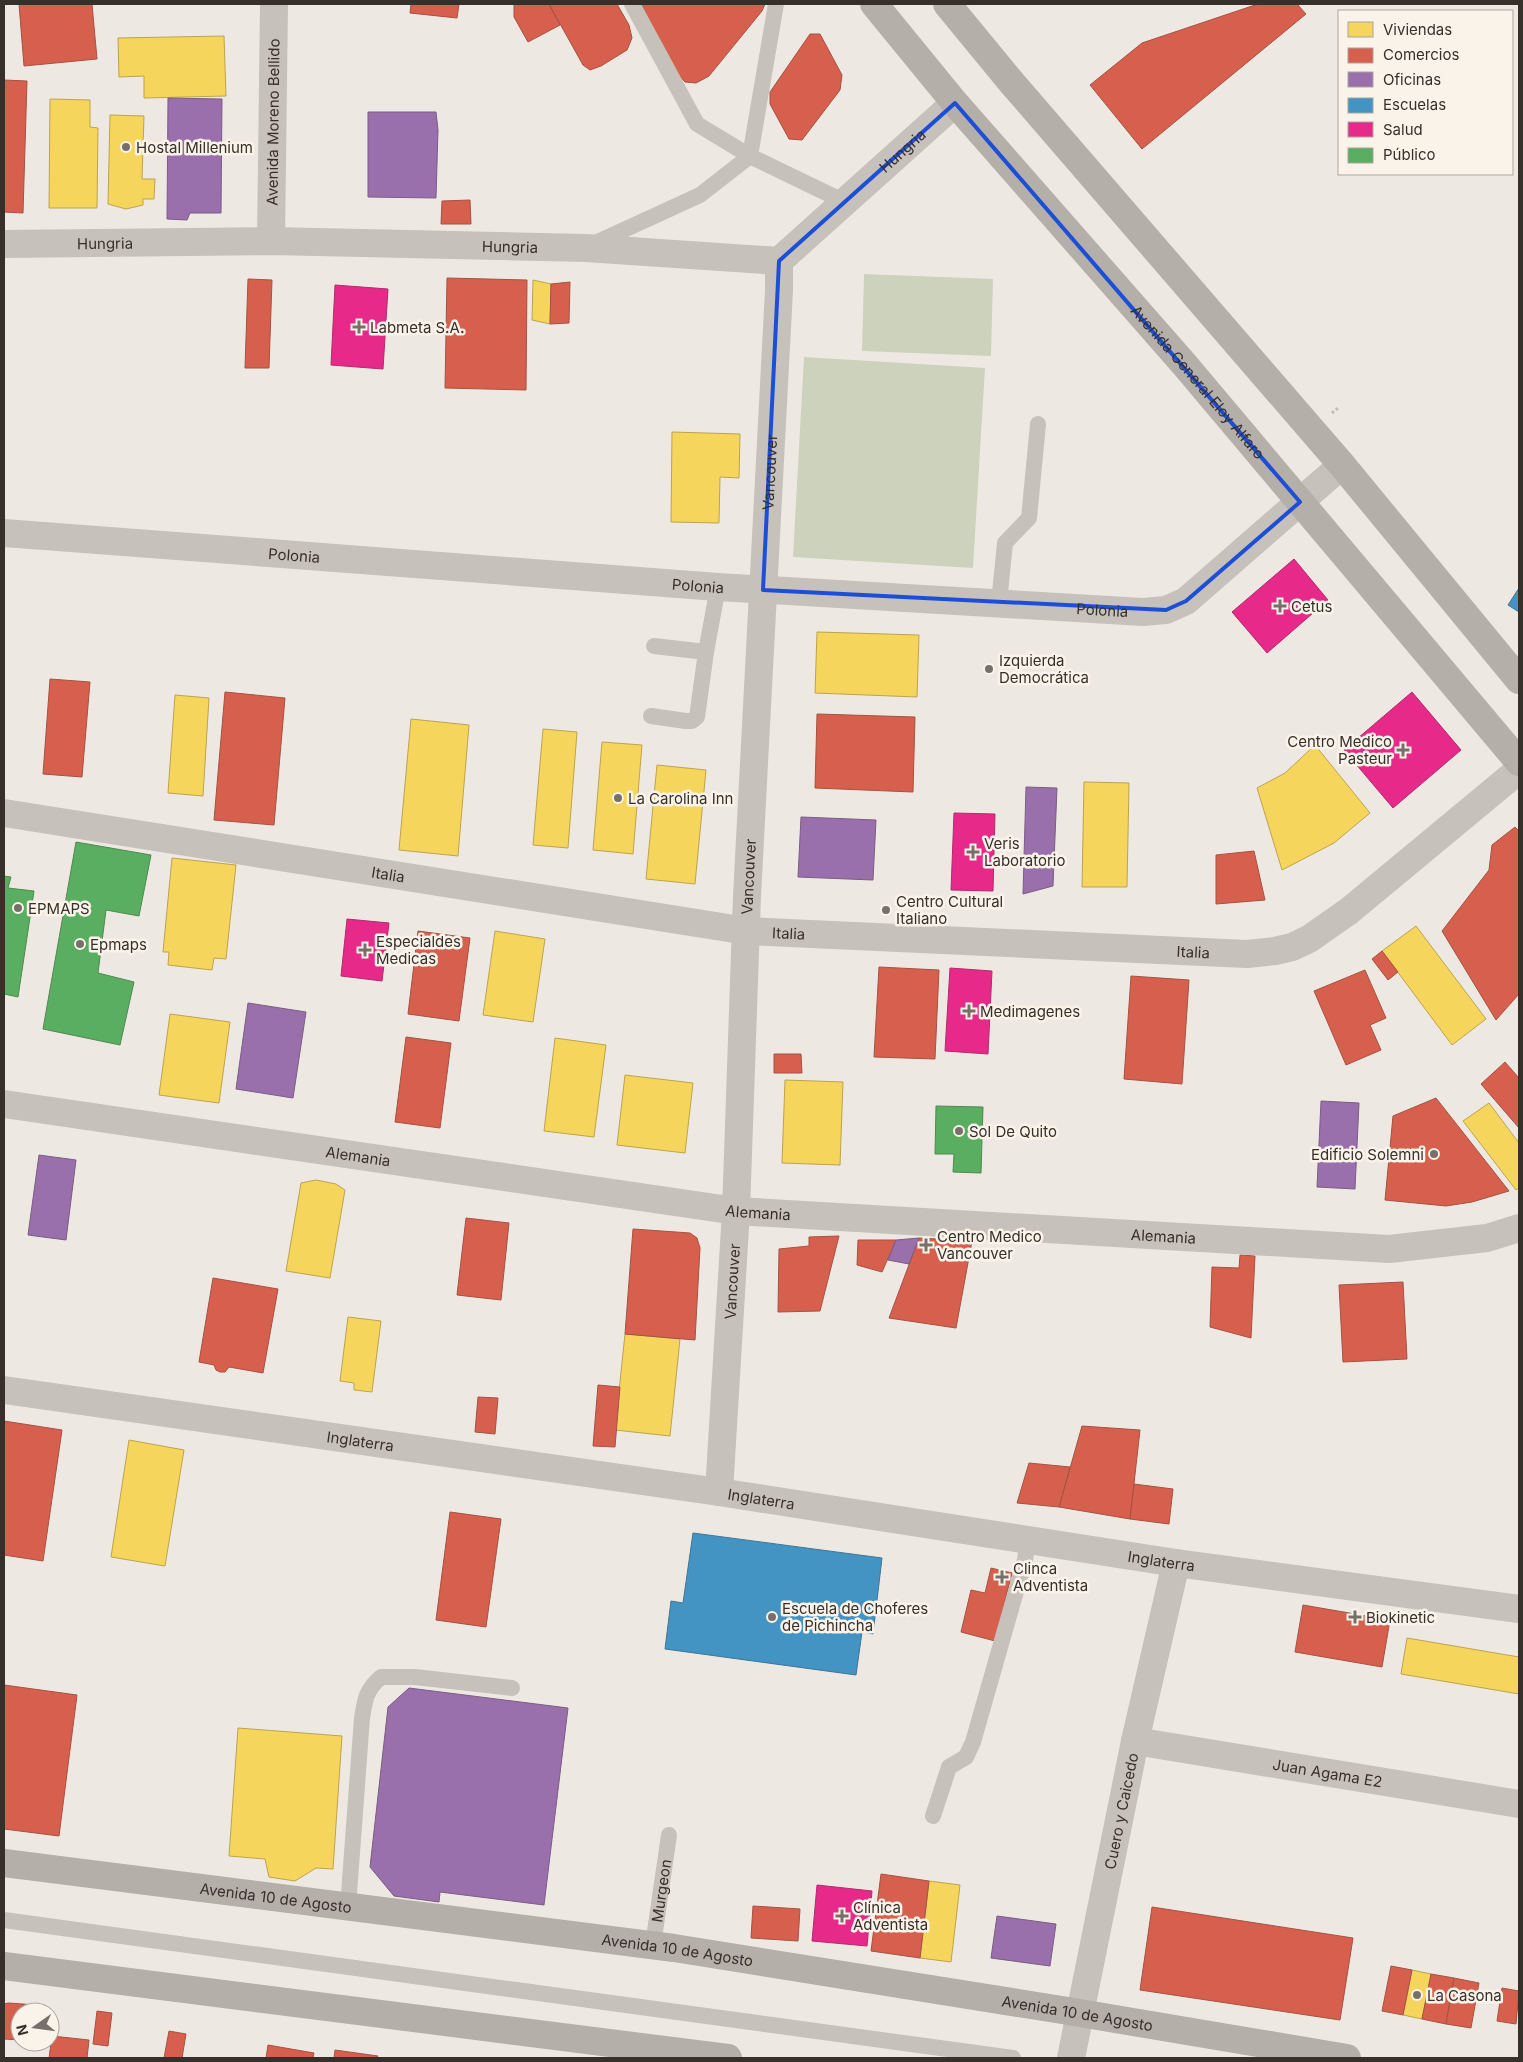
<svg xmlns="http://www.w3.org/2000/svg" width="1523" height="2062" font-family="Inter,sans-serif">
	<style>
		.green { fill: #cdd2bd }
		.homes { fill: #f6d55c; stroke: #bda34d }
		.shops { fill: #d6604d; stroke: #a65142 }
		.offices { fill: #9970ab; stroke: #7c5c84 }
		.schools { fill: #4393c3; stroke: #3f7595 }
		.health { fill: #e7298a; stroke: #b22b6d }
		.public { fill: #5aae61; stroke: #508850 }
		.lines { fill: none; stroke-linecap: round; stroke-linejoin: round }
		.path { stroke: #bfbab4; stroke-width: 3; stroke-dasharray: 2.5 2.5; stroke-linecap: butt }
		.service { stroke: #c6c1bb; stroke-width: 16 }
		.minor { stroke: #c6c1bb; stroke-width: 28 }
		.tertiary { stroke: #c6c1bb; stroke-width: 28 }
		.primary { stroke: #b5afaa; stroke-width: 28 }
		.marked { fill: none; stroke: #1d4ed8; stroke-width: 4; stroke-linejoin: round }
		.poi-dot { fill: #77706a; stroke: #f9f3ea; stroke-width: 2 }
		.labels { text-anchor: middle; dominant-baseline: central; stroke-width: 5; stroke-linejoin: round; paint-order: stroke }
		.street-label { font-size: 15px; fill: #372f2a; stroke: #f9f3ea }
		.poi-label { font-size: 15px; fill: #372f2a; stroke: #f9f3ea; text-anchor: start }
	</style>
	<rect width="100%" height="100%" fill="#ede9e2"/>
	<!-- green -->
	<g class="green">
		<polygon points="864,274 993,279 991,356 862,351"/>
		<polygon points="804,357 985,368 973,568 793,557"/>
	</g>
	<!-- homes -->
	<g class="homes">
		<polygon points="224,36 226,96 144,98 144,76 119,77 118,38"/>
		<polygon points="50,99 90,100 90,127 98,128 97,208 49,208"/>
		<polygon points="110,115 144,116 142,179 155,179 154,199 143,199 143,205 126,209 108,204"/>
		<polygon points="533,280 551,284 550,324 532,320"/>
		<polygon points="672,432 740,434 739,478 720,477 719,523 671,522"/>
		<polygon points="817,632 919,635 917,697 815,693"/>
		<polygon points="175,695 209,698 203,796 168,793"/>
		<polygon points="411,719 469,725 458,856 399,850"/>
		<polygon points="543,729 577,732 568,848 533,845"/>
		<polygon points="602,742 642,745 633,854 593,850"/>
		<polygon points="1315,745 1370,813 1334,843 1282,870 1257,788 1285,773"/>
		<polygon points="657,765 706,770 695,884 646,879"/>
		<polygon points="1084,782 1129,783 1127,887 1082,887"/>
		<polygon points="172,858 236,865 226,959 214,958 212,970 168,965 169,952 163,952"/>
		<polygon points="1416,926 1486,1019 1452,1045 1382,951"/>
		<polygon points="495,931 545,939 533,1022 483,1015"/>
		<polygon points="170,1014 230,1022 219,1103 159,1095"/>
		<polygon points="555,1038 606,1045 594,1137 544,1131"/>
		<polygon points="625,1075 693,1083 685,1153 617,1145"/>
		<polygon points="785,1080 843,1082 840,1165 782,1163"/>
		<polygon points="1489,1103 1519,1143 1519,1188 1516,1190 1463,1121"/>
		<polygon points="316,1180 336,1184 345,1190 330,1278 286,1271 301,1183"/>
		<polygon points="348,1317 381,1321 372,1392 354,1390 354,1383 340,1381"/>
		<polygon points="625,1334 680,1339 670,1436 615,1430"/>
		<polygon points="129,1440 184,1450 165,1566 111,1557"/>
		<polygon points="1407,1638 1519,1657 1519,1694 1401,1674"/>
		<polygon points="238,1728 342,1736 333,1869 316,1868 295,1881 269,1877 265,1859 229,1856"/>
		<polygon points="929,1881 960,1885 951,1962 920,1958"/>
		<polygon points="1412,1970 1431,1974 1422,2019 1403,2015"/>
	</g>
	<!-- shops -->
	<g class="shops">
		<polygon points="19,4 92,4 97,59 24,66"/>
		<polygon points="411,4 459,4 457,18 410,13"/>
		<polygon points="514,4 549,4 560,25 528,42 514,17"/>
		<polygon points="549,4 617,4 629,25 632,38 627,50 601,66 590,70 583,65"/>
		<polygon points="639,4 765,4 762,11 709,76 696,83 685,82 676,72"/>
		<polygon points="1258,4 1297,4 1306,14 1142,149 1090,85 1142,43"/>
		<polygon points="810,34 820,34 842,75 840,90 802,140 789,139 770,104 770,92"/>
		<polygon points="4,80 27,81 23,213 4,212"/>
		<polygon points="470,200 471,224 441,224 442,201"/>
		<polygon points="447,278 527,280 526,390 445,388"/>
		<polygon points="248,279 272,280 269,368 245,368"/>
		<polygon points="570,282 569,323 550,324 551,284"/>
		<polygon points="50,679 90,682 82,777 43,774"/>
		<polygon points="225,692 285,698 274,825 214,820"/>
		<polygon points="817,714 915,717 913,792 815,788"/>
		<polygon points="1515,827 1519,831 1519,994 1496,1020 1442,931 1489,870 1492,845"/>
		<polygon points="1254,851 1265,900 1216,904 1216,855"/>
		<polygon points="418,931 470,938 459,1021 408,1014"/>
		<polygon points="1382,951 1398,972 1388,980 1372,959"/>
		<polygon points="879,967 939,970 935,1059 874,1057"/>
		<polygon points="1365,970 1386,1018 1370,1025 1381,1050 1346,1065 1314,991"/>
		<polygon points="1131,976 1189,980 1182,1084 1124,1079"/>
		<polygon points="406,1037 451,1043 440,1128 395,1122"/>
		<polygon points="774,1054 801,1054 802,1073 774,1073"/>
		<polygon points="1505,1062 1519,1078 1519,1128 1481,1084"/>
		<polygon points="1436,1098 1509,1191 1472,1202 1446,1206 1385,1200 1393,1116"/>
		<polygon points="466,1218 509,1223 501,1300 457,1295"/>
		<polygon points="633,1229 690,1233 697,1238 700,1248 695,1340 625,1334"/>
		<polygon points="839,1236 820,1311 778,1312 779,1249 809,1246 809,1237"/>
		<polygon points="919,1238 972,1241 956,1328 889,1318"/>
		<polygon points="858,1240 896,1240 882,1272 857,1265"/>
		<polygon points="1240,1255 1255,1256 1251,1338 1210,1327 1212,1267 1239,1268"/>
		<polygon points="213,1278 278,1289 263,1373 229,1367 225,1372 220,1372 216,1370 214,1365 199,1362"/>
		<polygon points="1403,1282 1407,1359 1343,1362 1339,1285"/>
		<polygon points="598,1385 620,1387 615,1447 593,1446"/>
		<polygon points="478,1397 498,1398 495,1434 475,1432"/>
		<polygon points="4,1421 62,1430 43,1561 4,1555"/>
		<polygon points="1082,1426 1140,1430 1130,1519 1059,1507"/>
		<polygon points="1029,1463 1070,1467 1059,1507 1017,1503"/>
		<polygon points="1134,1484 1173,1489 1169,1524 1130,1519"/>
		<polygon points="450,1512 501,1519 486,1627 436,1620"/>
		<polygon points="991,1568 1012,1573 995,1641 961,1632 971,1590 985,1593"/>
		<polygon points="1303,1605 1390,1620 1382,1667 1295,1652"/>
		<polygon points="4,1685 77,1695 59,1836 4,1829"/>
		<polygon points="881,1874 929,1881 920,1958 871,1951"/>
		<polygon points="753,1906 800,1909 798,1941 751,1938"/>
		<polygon points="1152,1907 1353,1938 1340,2020 1140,1990"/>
		<polygon points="1391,1966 1412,1970 1403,2015 1382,2011"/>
		<polygon points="1431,1974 1454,1978 1446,2024 1422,2019"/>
		<polygon points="1454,1978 1479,1983 1471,2028 1446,2024"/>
		<polygon points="1502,1988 1519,1991 1516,2024 1497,2021"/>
		<polygon points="8,2003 23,2004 22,2012 20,2012 20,2040 4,2039 4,2004"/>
		<polygon points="23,2004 42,2006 41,2012 22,2012"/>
		<polygon points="97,2011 112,2013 108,2046 93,2044"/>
		<polygon points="169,2031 186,2034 182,2058 164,2058"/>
		<polygon points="52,2036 89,2040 87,2058 49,2058"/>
		<polygon points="268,2045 314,2053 313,2058 266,2058"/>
		<polygon points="335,2050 378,2056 377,2058 334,2058"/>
	</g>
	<!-- offices -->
	<g class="offices">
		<polygon points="168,98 222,99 221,213 190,213 187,220 167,219"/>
		<polygon points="368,112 436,112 438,130 436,198 368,197"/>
		<polygon points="1026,787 1057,788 1053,886 1023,894"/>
		<polygon points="801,817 876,820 873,880 798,877"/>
		<polygon points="248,1003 306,1012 293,1098 236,1089"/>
		<polygon points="1321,1101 1359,1103 1355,1189 1317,1187"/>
		<polygon points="39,1155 76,1160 66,1240 28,1235"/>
		<polygon points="919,1238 909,1264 888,1260 896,1240"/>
		<polygon points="409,1688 568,1708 544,1905 440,1892 439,1902 394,1896 370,1867 388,1707"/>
		<polygon points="997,1916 1056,1924 1050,1966 991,1958"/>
	</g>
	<!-- schools -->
	<g class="schools">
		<polygon points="1519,588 1519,612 1508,605"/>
		<polygon points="693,1533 882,1558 873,1634 862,1632 856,1675 665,1649 671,1601 683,1603"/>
	</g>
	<!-- health -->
	<g class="health">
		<polygon points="335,285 388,289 383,369 331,365"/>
		<polygon points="1294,559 1328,600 1267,653 1232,612"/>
		<polygon points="1412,692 1461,750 1393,808 1344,750"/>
		<polygon points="954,813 995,814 993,891 951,890"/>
		<polygon points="347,919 389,923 382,981 341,976"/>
		<polygon points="950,968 992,971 988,1054 945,1051"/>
		<polygon points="817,1885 872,1891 867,1946 812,1941"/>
	</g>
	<!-- public -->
	<g class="public">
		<polygon points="76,842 151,855 139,916 106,910 98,973 134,982 120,1045 43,1029"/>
		<polygon points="4,876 11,877 8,888 34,891 18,997 4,994"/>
		<polygon points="936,1106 983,1107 981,1173 953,1172 954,1154 935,1154"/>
	</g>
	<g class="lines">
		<!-- path -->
		<polyline class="path" points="1332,413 1338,408"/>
		<!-- service -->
		<g class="service">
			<polyline points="632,4 697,124 750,156 845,202"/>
			<polyline points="591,245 700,195 750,156 776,4"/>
			<polyline points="999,603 1005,543 1029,518 1038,424"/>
			<polyline points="654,646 706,652"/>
			<polyline points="651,716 686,721 692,721 697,717 706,652 718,587"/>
			<polyline points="933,1816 949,1767 966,1757 973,1742 1025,1560 1028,1540"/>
			<path d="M348,1907l14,-189c3,-19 4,-28 19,-41h34l97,11"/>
			<polyline points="4,1920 1013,2058"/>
			<path id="s1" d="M653,1945l16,-110"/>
		</g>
		<!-- minor -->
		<g class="minor">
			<path id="s2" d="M271,241l3,-237"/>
			<path id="s3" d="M4,244l267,-3 315,7 193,13 176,-158"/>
			<path id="s4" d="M4,533l714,54 425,25 23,-2 20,-9 156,-136"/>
			<path id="s5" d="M4,813l743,118 500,23 28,-3 17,-4 17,-8 40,-28 170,-141"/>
			<path id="s6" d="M4,1104l732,107 653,38 98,-11 32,-10"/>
			<path id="s7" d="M719,1492l17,-281 11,-315 32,-606v-29"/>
			<path id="s8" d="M1135,1741l384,63"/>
			<path id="s9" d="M1071,2058l64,-317 41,-178"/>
		</g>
		<!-- tertiary -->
		<path class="tertiary" id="s10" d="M4,1390l715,102 457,71 343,46"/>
		<!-- primary -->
		<g class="primary">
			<path id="s11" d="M874,4l81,99 229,261 335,398"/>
			<polyline points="947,4 1012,83 1342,465 1519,680"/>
			<path id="s12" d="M4,1863l670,85 388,62 285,48"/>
			<polyline points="4,1966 728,2058"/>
		</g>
	</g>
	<!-- marked area -->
	<path class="marked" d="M955,103l345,399 -114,99 -20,9 -403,-20 16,-329z"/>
	<!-- markers -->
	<g class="poi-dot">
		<circle cx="126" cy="147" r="5"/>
		<path d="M356.5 319.5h5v5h5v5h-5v5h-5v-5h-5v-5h5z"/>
		<path d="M1277.5 598.5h5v5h5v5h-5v5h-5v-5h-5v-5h5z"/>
		<circle cx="989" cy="669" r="5"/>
		<path d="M1400.5 742.5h5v5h5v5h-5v5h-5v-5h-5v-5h5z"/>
		<circle cx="618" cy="798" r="5"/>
		<path d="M970.5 844.5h5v5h5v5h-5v5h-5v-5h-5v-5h5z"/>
		<circle cx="18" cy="908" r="5"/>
		<circle cx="886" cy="910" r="5"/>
		<circle cx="80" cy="944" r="5"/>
		<path d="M362.5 942.5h5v5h5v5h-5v5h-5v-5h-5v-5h5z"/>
		<path d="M966.5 1003.5h5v5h5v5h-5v5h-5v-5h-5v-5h5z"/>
		<circle cx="959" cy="1131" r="5"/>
		<circle cx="1434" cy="1154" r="5"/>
		<path d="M923.5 1237.5h5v5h5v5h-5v5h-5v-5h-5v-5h5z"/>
		<path d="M999.5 1569.5h5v5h5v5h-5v5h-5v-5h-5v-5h5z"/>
		<circle cx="772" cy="1617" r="5"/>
		<path d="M1352.5 1609.5h5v5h5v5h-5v5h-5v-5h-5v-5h5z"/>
		<path d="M839.5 1908.5h5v5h5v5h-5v5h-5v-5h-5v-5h5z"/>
		<circle cx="1417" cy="1995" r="5"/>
	</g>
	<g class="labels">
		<!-- street labels -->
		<g class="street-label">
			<text stroke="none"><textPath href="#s2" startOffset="119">Avenida Moreno Bellido</textPath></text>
			<text stroke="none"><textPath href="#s3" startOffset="941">Hungria</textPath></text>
			<text stroke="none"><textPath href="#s3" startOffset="101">Hungria</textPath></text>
			<text stroke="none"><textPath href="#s3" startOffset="506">Hungria</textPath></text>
			<text stroke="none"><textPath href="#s11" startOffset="498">Avenida General Eloy Alfaro</textPath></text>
			<text stroke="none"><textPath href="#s7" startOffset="1021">Vancouver</textPath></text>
			<text stroke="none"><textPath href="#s4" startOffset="291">Polonia</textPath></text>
			<text stroke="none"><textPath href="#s4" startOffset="696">Polonia</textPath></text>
			<text stroke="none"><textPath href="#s4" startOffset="1101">Polonia</textPath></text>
			<text stroke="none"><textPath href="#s5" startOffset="389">Italia</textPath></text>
			<text stroke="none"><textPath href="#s7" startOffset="616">Vancouver</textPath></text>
			<text stroke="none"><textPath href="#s5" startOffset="794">Italia</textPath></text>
			<text stroke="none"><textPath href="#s5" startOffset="1199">Italia</textPath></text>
			<text stroke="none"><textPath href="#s6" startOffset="358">Alemania</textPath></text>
			<text stroke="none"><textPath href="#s6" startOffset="762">Alemania</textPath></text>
			<text stroke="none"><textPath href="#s6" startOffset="1168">Alemania</textPath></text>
			<text stroke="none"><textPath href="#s7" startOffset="211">Vancouver</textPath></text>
			<text stroke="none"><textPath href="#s10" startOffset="360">Inglaterra</textPath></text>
			<text stroke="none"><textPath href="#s10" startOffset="765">Inglaterra</textPath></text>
			<text stroke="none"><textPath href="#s10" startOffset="1170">Inglaterra</textPath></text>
			<text stroke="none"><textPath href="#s8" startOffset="195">Juan Agama E2</textPath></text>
			<text stroke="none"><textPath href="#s9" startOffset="252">Cuero y Caicedo</textPath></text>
			<text stroke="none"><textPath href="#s1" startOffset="55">Murgeon</textPath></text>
			<text stroke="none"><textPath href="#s12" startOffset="274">Avenida 10 de Agosto</textPath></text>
			<text stroke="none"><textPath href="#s12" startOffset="679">Avenida 10 de Agosto</textPath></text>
			<text stroke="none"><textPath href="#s12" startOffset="1084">Avenida 10 de Agosto</textPath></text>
		</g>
		<!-- poi labels -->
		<g class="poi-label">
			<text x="136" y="147">Hostal Millenium</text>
			<text x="370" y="327">Labmeta S.A.</text>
			<text x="1291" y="606">Cetus</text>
			<text x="999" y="660">Izquierda<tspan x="999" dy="17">Democrática</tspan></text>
			<text x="1392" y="741" text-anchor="end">Centro Medico<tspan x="1392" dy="17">Pasteur</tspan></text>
			<text x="628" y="798">La Carolina Inn</text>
			<text x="984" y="843">Veris<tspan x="984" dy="17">Laboratorio</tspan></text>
			<text x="896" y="901">Centro Cultural<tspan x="896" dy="17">Italiano</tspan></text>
			<text x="28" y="908">EPMAPS</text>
			<text x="376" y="941">Especialdes<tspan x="376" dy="17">Medicas</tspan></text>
			<text x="90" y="944">Epmaps</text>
			<text x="980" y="1011">Medimagenes</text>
			<text x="969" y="1131">Sol De Quito</text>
			<text x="1424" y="1154" text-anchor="end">Edificio Solemni</text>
			<text x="937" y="1236">Centro Medico<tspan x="937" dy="17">Vancouver</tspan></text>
			<text x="1013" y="1568">Clinca<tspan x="1013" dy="17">Adventista</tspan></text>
			<text x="782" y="1608">Escuela de Choferes<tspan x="782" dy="17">de Pichincha</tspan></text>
			<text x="1366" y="1617">Biokinetic</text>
			<text x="853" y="1907">Clínica<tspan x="853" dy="17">Adventista</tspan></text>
			<text x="1427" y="1995">La Casona</text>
		</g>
	</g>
	<!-- border -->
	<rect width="1523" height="2062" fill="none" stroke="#372f2a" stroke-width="10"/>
	<!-- legend -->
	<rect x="1338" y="10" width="175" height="165" fill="#f9f3ea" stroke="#aba59d"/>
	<rect x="1348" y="22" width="25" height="15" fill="#f6d55c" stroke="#aba59d"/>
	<text x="1383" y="35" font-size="15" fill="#372f2a">Viviendas</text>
	<rect x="1348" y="48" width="25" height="15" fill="#d6604d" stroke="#aba59d"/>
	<text x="1383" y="60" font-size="15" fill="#372f2a">Comercios</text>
	<rect x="1348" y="72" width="25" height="15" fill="#9970ab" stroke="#aba59d"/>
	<text x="1383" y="85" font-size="15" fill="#372f2a">Oficinas</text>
	<rect x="1348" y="98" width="25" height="15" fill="#4393c3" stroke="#aba59d"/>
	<text x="1383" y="110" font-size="15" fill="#372f2a">Escuelas</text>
	<rect x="1348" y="122" width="25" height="15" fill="#e7298a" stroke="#aba59d"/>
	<text x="1383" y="135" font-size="15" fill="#372f2a">Salud</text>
	<rect x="1348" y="148" width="25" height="15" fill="#5aae61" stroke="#aba59d"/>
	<text x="1383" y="160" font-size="15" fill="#372f2a">Público</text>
	<!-- north arrow -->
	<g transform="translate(35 2027) rotate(256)"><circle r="24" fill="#f9f3ea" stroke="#aba59d"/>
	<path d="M0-4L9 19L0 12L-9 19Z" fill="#77706a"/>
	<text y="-8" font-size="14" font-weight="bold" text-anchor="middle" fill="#372f2a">N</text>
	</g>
</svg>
